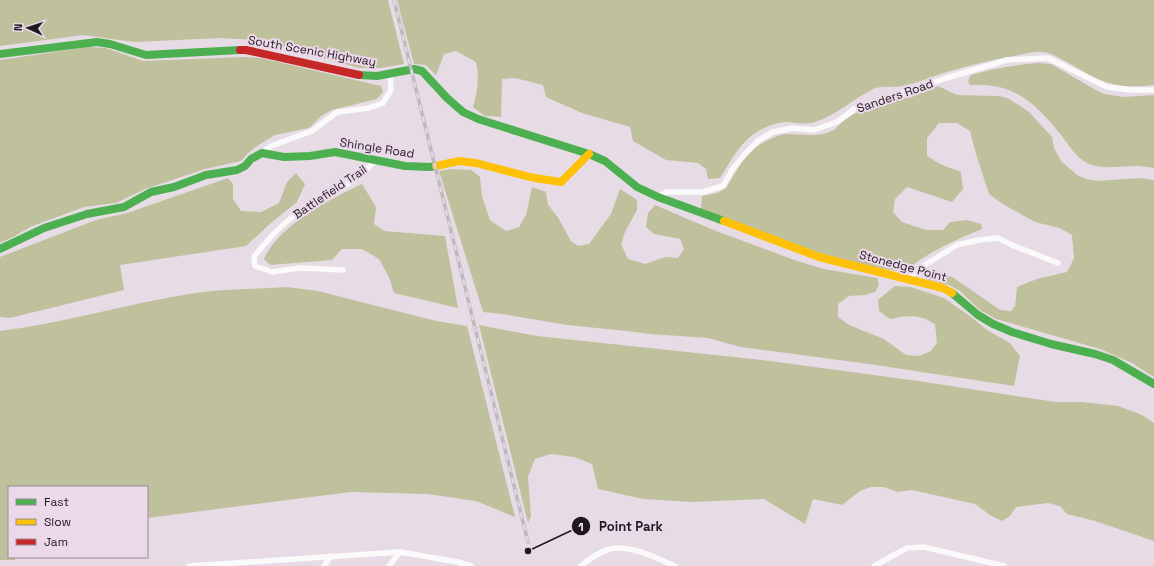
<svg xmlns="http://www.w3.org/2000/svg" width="1154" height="566" font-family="'Space Grotesk',sans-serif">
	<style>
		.forest { fill: #bfc09c }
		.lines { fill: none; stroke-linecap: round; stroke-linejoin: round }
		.street { stroke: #fbfafb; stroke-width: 5.5 }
		.fast { stroke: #4caf50; stroke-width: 8 }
		.slow { stroke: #ffc107; stroke-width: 8 }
		.jam { stroke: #c62828; stroke-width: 8 }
		.rail-casing { stroke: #bdbabd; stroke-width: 3.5 }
		.rail { stroke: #ebd8e9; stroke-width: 2; stroke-dasharray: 6; stroke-linecap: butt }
		.labels { text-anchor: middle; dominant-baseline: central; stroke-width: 4; stroke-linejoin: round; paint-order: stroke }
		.street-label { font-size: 12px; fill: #1f181f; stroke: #ebd8e9 }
		.leader { fill: none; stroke: #1f181f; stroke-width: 1.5 }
		.callout-dot { fill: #1f181f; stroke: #ebd8e9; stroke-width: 1.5 }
		.mark-label { font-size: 12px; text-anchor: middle; font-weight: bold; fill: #fff }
		.callout-label { font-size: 13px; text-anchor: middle; font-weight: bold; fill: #1f181f; stroke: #ebd8e9; stroke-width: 4; stroke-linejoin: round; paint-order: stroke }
	</style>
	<rect width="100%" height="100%" fill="#e7dce6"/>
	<!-- forest -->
	<g class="forest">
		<polygon points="0,0 388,0 404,64 381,68 359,68 258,40 220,38 134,42 83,35 0,46"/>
		<path d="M397,0h757v85c-36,4 -50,-1 -80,-19 -9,-5 -20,-12 -30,-14 -10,-1 -20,2 -30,4 -24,4 -47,10 -71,17 -9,3 -19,7 -28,10 -6,1 -12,3 -18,4 -8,0 -16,-1 -24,2 -20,10 -36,26 -58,33 -8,3 -18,1 -27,0 -12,0 -24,5 -34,12 -16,11 -24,29 -34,44l-12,1 -2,-10 -8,-6 -32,-3 -33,-19 -3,-14 -48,-14 -36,-16 -3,-12 -28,-7 -13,1 -1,38 -16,-1 -12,-9c4,-15 7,-29 3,-45l-20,-11 -12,3 -8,21 -10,-10 -12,-1z"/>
		<polygon points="89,47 106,48 143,61 244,57 261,58 381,86 383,92 377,99 332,110 321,116 309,128 275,135 257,146 248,153 241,161 205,169 145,189 116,203 84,207 30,227 15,236 0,243 0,60"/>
		<path d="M1038,63l13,1 43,25 10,5 20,3 30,-2v73c-6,-1 -12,-2 -18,-2 -14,0 -37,4 -49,-3 -11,-6 -18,-17 -25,-27 -26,-32 -47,-54 -92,-51l-2,-4 3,-6c21,-6 44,-10 67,-12z"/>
		<path d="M938,86l19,9 43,1 9,3 10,6 10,7 23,25 2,11 7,13 16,14 9,4 11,2 42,-3 15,2v197l-22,-14 -32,-14 -104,-30 -16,-9 -20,-19 -11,-6 -20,-5 -3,-3 3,-5 9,-1 16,7 46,32 11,1 4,-5 2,-19 20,-8 30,-7 7,-14 -2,-23 -13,-7 -24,-6 -34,-19 -12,-9 -13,-40 -6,-23 -13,-8h-18l-12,15v18l13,8 21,8 2,17 -11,13 -45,-15 -12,12 -2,13 9,10 24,8h17l7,-8 17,-2 14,4 1,5c-27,11 -56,24 -78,43l-31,-5 -54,-14 -118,-44 1,-13 15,-3 9,-5 17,-28 10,-11 11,-7 13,-6 8,-2 28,1 11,-1 10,-4 8,-8 12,-8 23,-10 18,-5 14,-1z"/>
		<path d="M451,169l20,1 9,7 2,19 8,24 16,11 13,-4 7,-12 6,-28 14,5 2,13 9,11 14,25 7,5 11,-2 22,-30 9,-25 17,11v10l-12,22 -4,12 7,15 17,5 20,-7 13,1 6,-9 -4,-10 -26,-5 -8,-7 2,-14 7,-8 56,24 86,32 27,8 53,9 2,7 -4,7 -10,3 -16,1 -11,8v13l11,8 35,14 22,16 13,1 12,-5 6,-8 -2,-19c-15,-10 -28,-9 -45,-5l-11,-8 -1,-11 17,-14 16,1 33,11 27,19 16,13 23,13 10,13 -6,30 -145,-22 -128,-17 -33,-9 -58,-4 -23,-3 -60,-6 -65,-11 -19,-2 -44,-141z"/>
		<polygon points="296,173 305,184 297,202 271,223 246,246 120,265 124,290 10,318 0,317 0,257 96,220 127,213 228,178 233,184 233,199 241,211 261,212 279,203 287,182"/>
		<path d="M362,184l14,23 -2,17 10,7 61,5 13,72 -64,-15 -5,-16 -10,-18 -17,-10h-20l-10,11 -62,5 -6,-6c14,-33 66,-60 98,-75z"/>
		<path d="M287,287l31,4 118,30 31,5 48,191 -39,-16 -49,-7 -76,-2 -204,26v-31h-138v70h7l-1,3h-15v-229c66,-8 129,-28 195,-38 30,-4 61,-4 92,-6z"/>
		<polygon points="479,325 537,336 770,361 918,381 1056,402 1082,402 1118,406 1142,415 1154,423 1154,541 1095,521 1067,514 1060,506 1048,503 1016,507 1010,516 1002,521 990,515 975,504 912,490 897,492 884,487 871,487 860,491 842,505 813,499 805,524 764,499 692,502 643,499 598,489 592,464 574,457 551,454 535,459 528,477 531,516 528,523"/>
	</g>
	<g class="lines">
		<!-- street -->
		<g class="street">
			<polyline points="262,153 271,146 312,131 337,112 369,108 383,103 391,90 390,74"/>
			<polyline points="658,197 667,192 703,192 723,186 732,170 744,155 759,140 773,132 793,128 814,130 837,122 857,107 876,102 943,79 1007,60 1048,58 1107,87 1132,90 1154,90"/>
			<path d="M343,270l-43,-2 -28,4 -17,-6 -1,-9c16,-21 35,-40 58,-54 10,-6 20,-9 30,-15 12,-8 23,-17 33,-27"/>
			<polyline points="907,279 928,263 957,245 979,240 998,238 1014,246 1058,263"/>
			<polyline points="189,566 400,552 458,562 471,566"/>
			<polyline points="324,566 331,556"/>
			<polyline points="389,566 400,552"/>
			<path d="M581,566c8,-7 18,-14 29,-17 19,-5 47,9 65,17"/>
			<polyline points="874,566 907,548 924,547 1004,566"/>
		</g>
		<!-- fast -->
		<g class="fast">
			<polyline points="0,54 97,42 110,44 146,55 240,50"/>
			<polyline points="359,75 377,76 414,69 422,71 447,98 463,112 478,119 589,154 605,161 637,187 658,197 724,221"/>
			<polyline points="0,249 44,228 87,214 124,207 151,192 174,187 206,175 237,170 245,166 251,159 262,153 284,157 310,156 335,152 405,166 430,167 436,166"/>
			<polyline points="952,293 978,315 993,324 1012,332 1051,344 1095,354 1113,360 1154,384"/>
		</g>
		<!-- slow -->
		<g class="slow">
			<polyline points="436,166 459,161 476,163 534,178 561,182 589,154"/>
			<polyline points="724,221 819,257 943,288 952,293"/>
		</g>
		<!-- jam -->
		<polyline class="jam" points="240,50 246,50 359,75"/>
		<defs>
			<polyline id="rail" points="394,0 528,542"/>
		</defs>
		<!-- rail casing -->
		<use href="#rail" class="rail-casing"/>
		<!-- rail -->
		<use href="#rail" class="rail"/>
	</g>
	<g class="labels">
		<!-- street labels -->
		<g class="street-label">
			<text transform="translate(312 51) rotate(10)">South Scenic Highway</text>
			<text transform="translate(895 96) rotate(-19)">Sanders Road</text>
			<text transform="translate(377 148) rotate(9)">Shingle Road</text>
			<text transform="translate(330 192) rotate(-34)">Battlefield Trail</text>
			<text transform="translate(903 266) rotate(15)">Stonedge Point</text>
		</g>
	</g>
	<!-- callouts -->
	<path class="leader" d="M528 551L581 526"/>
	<g class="callout-dot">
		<circle cx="528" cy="551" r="4"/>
		<circle cx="581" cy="526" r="10"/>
	</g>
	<g class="mark-label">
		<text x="581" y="531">1</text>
	</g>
	<g class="callout-label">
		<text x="631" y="531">Point Park</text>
	</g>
	<!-- legend -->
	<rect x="8" y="486" width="140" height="72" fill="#ebd8e9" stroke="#998b98"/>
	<rect x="16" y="499" width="20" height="6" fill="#4caf50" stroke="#998b98"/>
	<text x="44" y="506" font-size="12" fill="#1f181f">Fast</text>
	<rect x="16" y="519" width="20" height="6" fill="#ffc107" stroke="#998b98"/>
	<text x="44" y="526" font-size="12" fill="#1f181f">Slow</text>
	<rect x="16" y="539" width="20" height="6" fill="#c62828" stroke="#998b98"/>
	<text x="44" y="546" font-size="12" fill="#1f181f">Jam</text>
	<!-- north arrow -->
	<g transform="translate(28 28) rotate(273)" stroke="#ebd8e9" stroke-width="3" paint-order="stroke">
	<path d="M0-3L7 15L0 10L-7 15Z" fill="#1f181f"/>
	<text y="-6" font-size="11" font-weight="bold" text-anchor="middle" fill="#1f181f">N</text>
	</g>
</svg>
